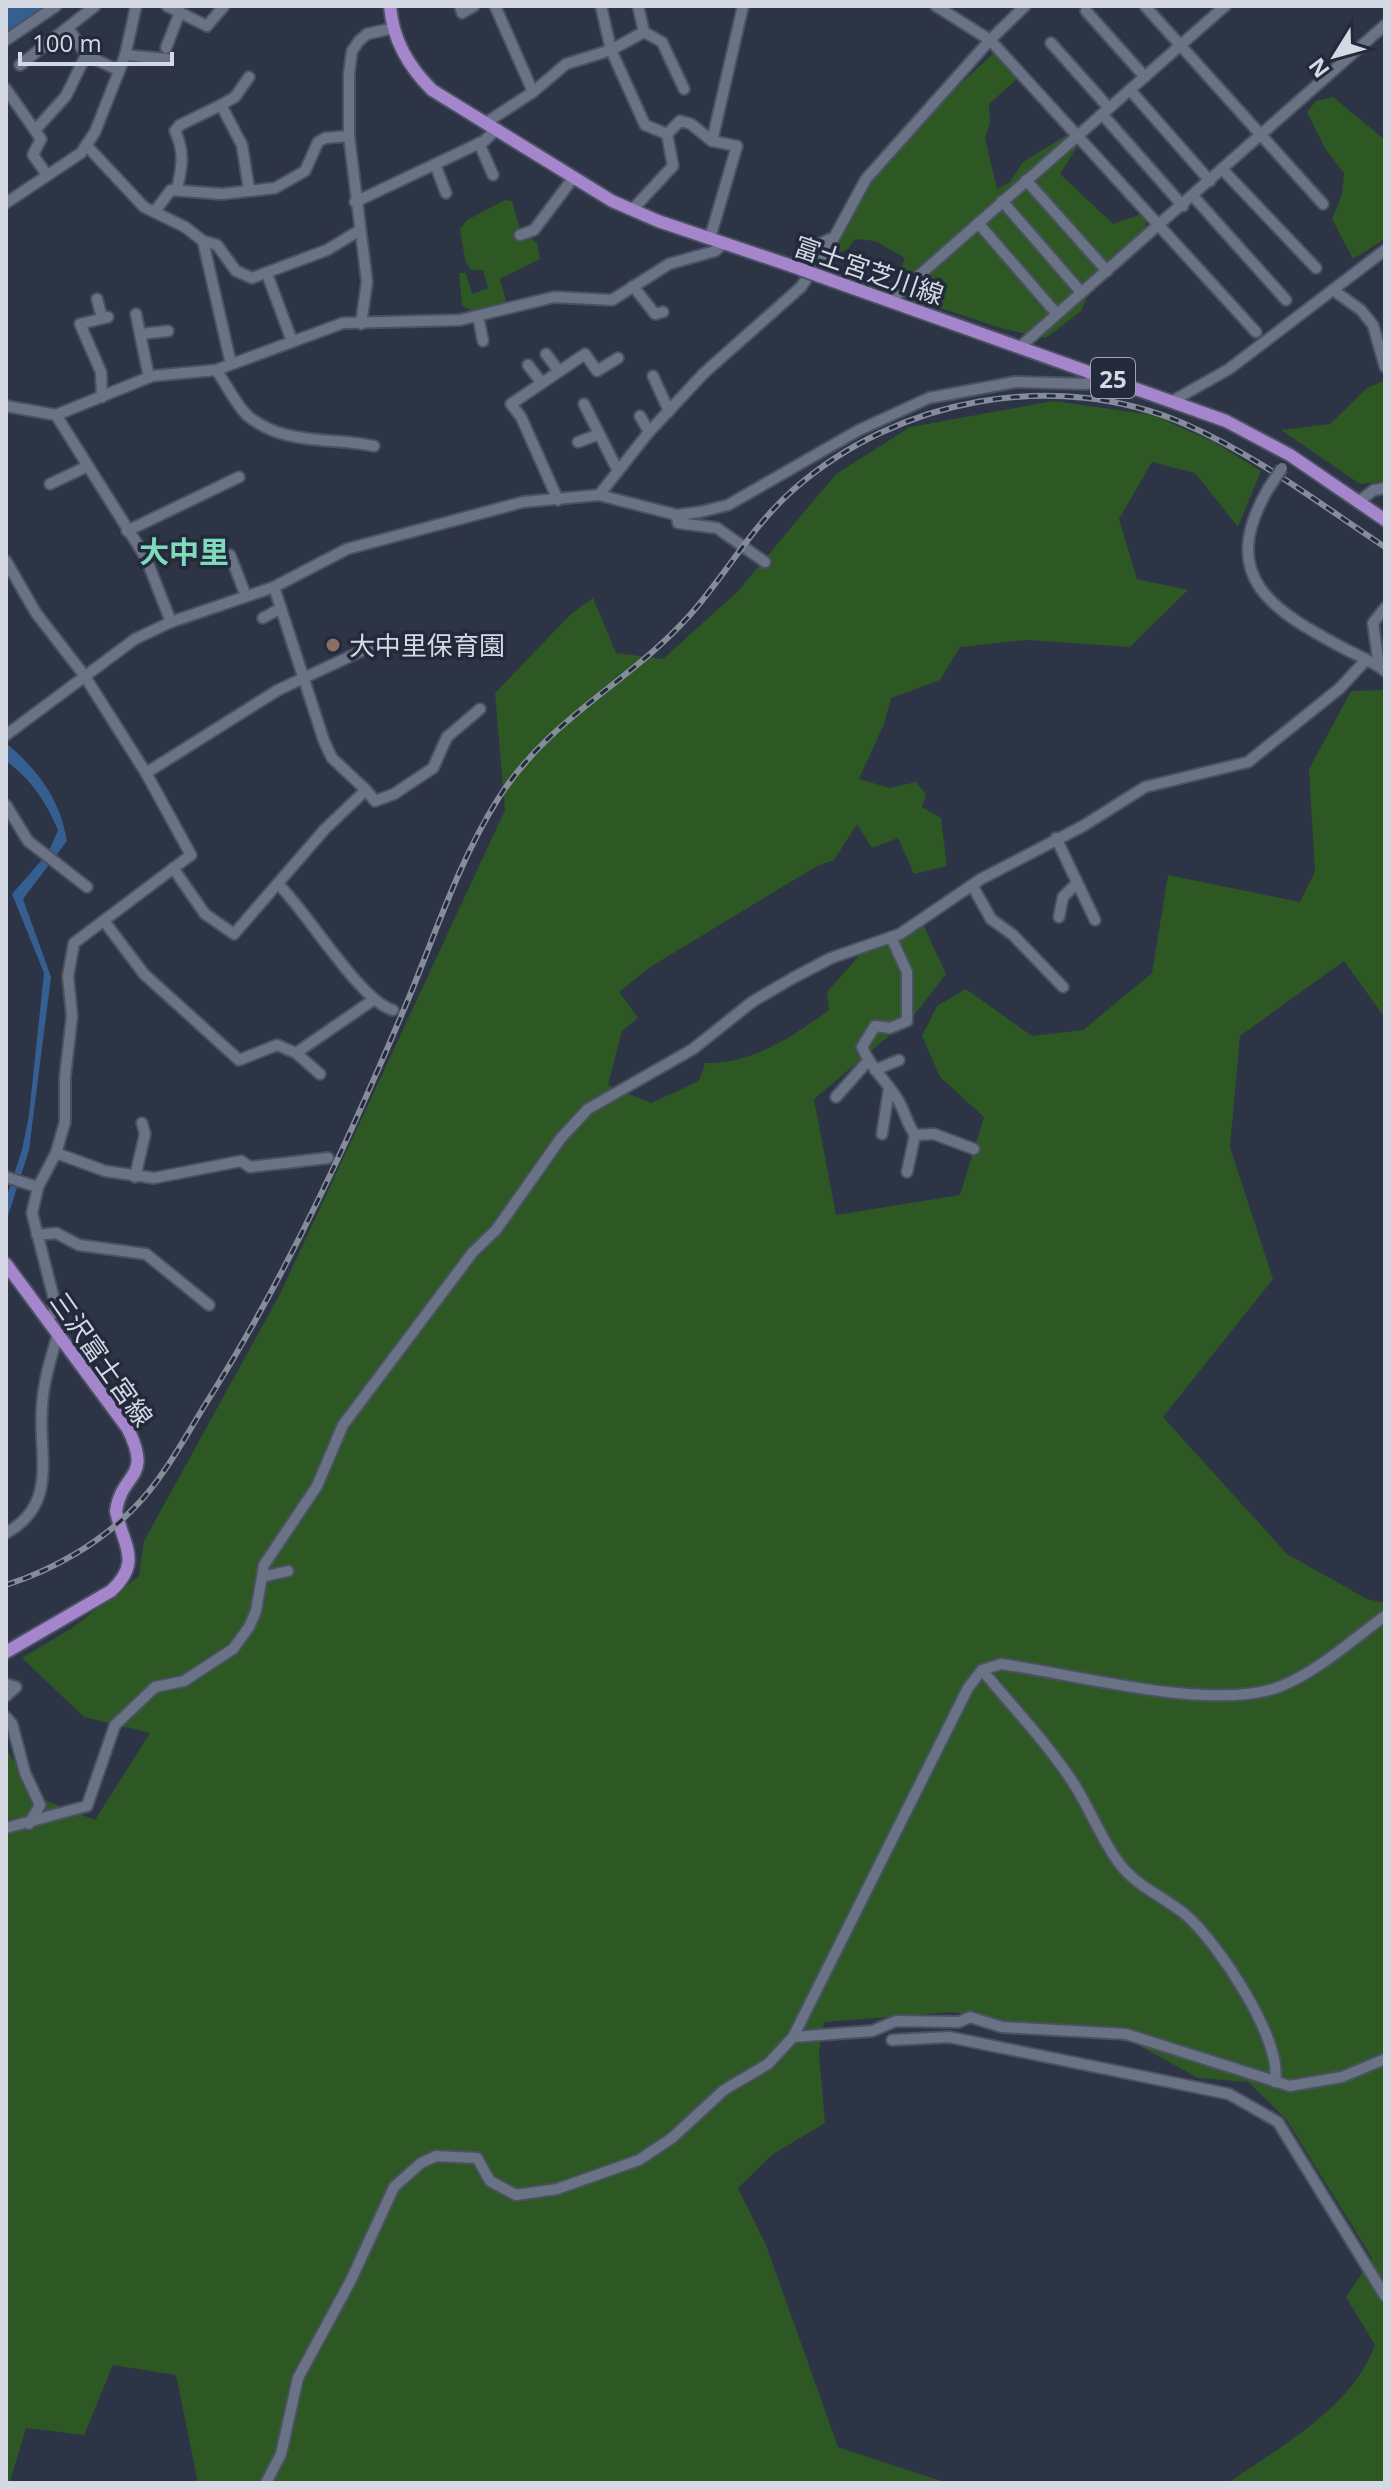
<svg xmlns="http://www.w3.org/2000/svg" width="1391" height="2489" font-family="'Open Sans','Noto Sans JP',sans-serif">
	<style>
		.green { fill: #2d5723 }
		.water { fill: #355f91 }
		.lines { fill: none; stroke-linecap: round; stroke-linejoin: round }
		.minor-casing { stroke: #4a5160; stroke-width: 14 }
		.major-casing { stroke: #4a5160; stroke-width: 16 }
		.minor { stroke: #6a7286; stroke-width: 10 }
		.major { stroke: #a586cd; stroke-width: 12 }
		.rail-casing { stroke: #868c9a; stroke-width: 6 }
		.rail { stroke: #232a3b; stroke-width: 3; stroke-dasharray: 9; stroke-linecap: butt }
		.minor-bridge-casing { stroke: #4a5160; stroke-width: 14; stroke-linecap: butt }
		.major-bridge-casing { stroke: #4a5160; stroke-width: 16; stroke-linecap: butt }
		.minor-bridge { stroke: #6a7286; stroke-width: 10 }
		.major-bridge { stroke: #a586cd; stroke-width: 12 }
		.education-dot { fill: #8d6e63; stroke: #232a3b; stroke-width: 3 }
		.labels { text-anchor: middle; dominant-baseline: central; stroke-width: 7; stroke-linejoin: round; paint-order: stroke }
		.shield { fill: #232a3b; stroke: #9fa4b1; stroke-width: 2 }
		.shield-label { font-size: 24px; font-weight: bold; fill: #d4d9e4 }
		.street-label { font-size: 26px; fill: #d4d9e4; stroke: #232a3b }
		.poi-label { font-size: 26px; fill: #d4d9e4; stroke: #232a3b; text-anchor: start }
		.quarter-label { font-size: 30px; font-weight: bold; fill: #7edaba; stroke: #232a3b }
	</style>
	<rect width="100%" height="100%" fill="#2d3446"/>
	<!-- green -->
	<g class="green">
		<polygon points="995,52 1010,61 1016,80 989,104 990,123 985,138 997,189 1010,182 1023,162 1068,134 1078,145 1060,174 1113,224 1139,215 1147,219 1142,242 1096,276 1081,311 1046,338 1004,329 891,292 905,258 875,241 855,239 848,249 830,255 845,212 877,161"/>
		<polygon points="1333,97 1385,140 1385,239 1353,259 1332,219 1342,194 1344,173 1326,150 1307,112 1316,101"/>
		<path d="M505,200l7,1 8,28 17,14 3,16 -40,20 6,22c-16,7 -30,15 -44,4l-3,-32h7l6,21 16,-6 -5,-18h-12l-6,-10 -5,-31 7,-9z"/>
		<polygon points="1385,380 1385,481 1360,484 1281,430 1330,424 1367,388"/>
		<path d="M1054,401l99,14 61,27 47,29 -23,56 -43,-54 -43,-11 -33,57 18,60 51,11 -58,57 -104,-7 -66,7 -20,33 -49,18 -7,26 -25,55 31,9 26,-6 10,12 -4,13 19,11 6,48 -33,8 -16,-36 -26,10 -15,-24 -23,36 -17,6 -165,100 -33,26 19,26 -16,13 -14,54 43,18 48,-22 6,-18c49,0 85,-25 124,-53l-2,-18 51,-58 46,-8 22,48 -31,40 -101,85 22,116 124,-20 24,-78 -44,-40 -18,-41 15,-30 29,-17 66,47 51,-6 69,-57 16,-98 132,27 15,-30 -6,-103 42,-78 34,-1v328l-41,-57 -104,75 -10,111 43,132 -110,138 124,137 80,45 18,4v880h-157c54,-38 123,-74 147,-138l-29,-48 26,-39 -86,-139 -38,-37 -50,-4 -69,-38 -177,-28 -128,10 -5,31 6,70 -53,32 -34,33 28,57 72,202 109,36h-749l-22,-108 -63,-10 -29,70 -58,-7 -16,53 3,2h-7v-734l33,49 56,22 55,-87 -66,-16 -62,-59 50,-30 67,-52 5,-35 137,-249 224,-482 -10,-117 76,-79 22,-16 23,55 47,6 75,-68 98,-117 74,-47z"/>
	</g>
	<!-- water -->
	<g class="water">
		<polygon points="6,6 46,6 6,33"/>
		<path d="M6,743c32,27 54,56 61,98l-44,58 28,78 -22,173 -21,66 -2,22v-39l16,-49 7,-35 15,-142 -32,-79 36,-41 10,-23c-12,-28 -27,-51 -52,-69z"/>
	</g>
	<g class="lines">
		<defs>
			<g id="minor">
				<polyline points="167,6 207,26 224,6"/>
				<polyline points="460,6 462,13 474,6"/>
				<polyline points="495,6 533,92"/>
				<polyline points="601,6 611,50 645,125 667,134 673,166 632,210"/>
				<polyline points="936,6 990,40 1256,332"/>
				<polyline points="1145,6 1323,204"/>
				<polyline points="1086,11 1145,77"/>
				<polyline points="69,29 86,55 118,70"/>
				<polyline points="644,32 662,42 684,89"/>
				<polyline points="6,40 56,6"/>
				<polyline points="1051,43 1109,108"/>
				<polyline points="166,48 180,12"/>
				<polyline points="125,55 167,59"/>
				<polyline points="20,65 95,6"/>
				<polyline points="6,89 41,139 33,155 47,175"/>
				<polyline points="1130,90 1210,181"/>
				<polyline points="221,105 235,97 249,77"/>
				<polyline points="1102,114 1183,206"/>
				<polyline points="487,122 533,92 566,64 611,50 644,32 638,6"/>
				<polyline points="37,128 66,96 86,55"/>
				<polyline points="667,134 680,121 691,124 712,141"/>
				<polyline points="479,143 493,175"/>
				<polyline points="86,145 144,207 185,227 203,241 217,245 236,271 252,278 327,250 360,230"/>
				<polyline points="435,164 446,193"/>
				<polyline points="1222,169 1316,268"/>
				<polyline points="1026,180 1107,271"/>
				<path d="M177,189c5,-22 8,-37 -2,-58l5,-6 41,-20 21,40 7,44"/>
				<polyline points="1193,196 1286,300"/>
				<polyline points="1002,201 1081,292"/>
				<polyline points="355,202 484,141 497,129"/>
				<polyline points="6,203 81,153 95,132 125,56 136,6"/>
				<polyline points="155,211 171,190 222,194 275,188 305,171 318,142 325,138 349,136"/>
				<polyline points="978,223 1056,313"/>
				<polyline points="520,235 534,230 574,177"/>
				<polyline points="710,238 737,146 712,141 743,6"/>
				<polyline points="203,241 231,364"/>
				<polyline points="792,266 807,250 830,239"/>
				<polyline points="267,274 292,341"/>
				<polyline points="633,286 655,314 663,312"/>
				<polyline points="1333,290 1361,310 1373,325 1385,367"/>
				<polyline points="97,299 102,318"/>
				<polyline points="890,301 1225,6"/>
				<polyline points="136,314 140,334"/>
				<polyline points="478,316 483,341"/>
				<polyline points="361,324 367,282 349,136 349,74 352,51 359,41 367,34 394,28"/>
				<polyline points="1021,346 1385,25"/>
				<polyline points="546,354 558,370"/>
				<polyline points="528,365 541,382"/>
				<path d="M216,370c10,13 19,34 32,46 36,30 84,21 126,30"/>
				<polyline points="653,376 669,411"/>
				<polyline points="149,377 140,334 168,331"/>
				<polyline points="102,397 101,372 80,324 108,317"/>
				<polyline points="1174,400 1229,369 1385,250"/>
				<polyline points="584,404 618,471"/>
				<polyline points="6,406 56,415 152,376 216,370 343,323 460,320 554,297 612,300 669,264 715,251 724,243"/>
				<polyline points="56,415 146,558 171,622"/>
				<polyline points="640,416 649,432"/>
				<polyline points="578,442 597,435"/>
				<polyline points="50,484 88,466"/>
				<path d="M1268,489c-52,90 6,122 79,161 12,6 27,12 38,21"/>
				<polyline points="599,495 649,432 704,373 801,287 835,236 866,179 990,40 1025,6"/>
				<polyline points="558,500 521,417 511,404 585,354 597,371 618,358"/>
				<polyline points="1358,502 1374,490 1385,488"/>
				<polyline points="677,515 678,523 717,528 765,562"/>
				<polyline points="127,531 239,477"/>
				<polyline points="230,555 246,596"/>
				<polyline points="6,561 36,613 84,675 146,773 191,855 74,943 68,976 72,1016 65,1077 65,1122 56,1153 38,1187 32,1213 54,1299 54,1313 46,1318"/>
				<polyline points="263,618 281,608"/>
				<polyline points="1379,666 1373,623 1385,608"/>
				<polyline points="6,735 135,639 171,622 274,587 347,549 523,502 599,495 677,515 700,512 728,505 859,430 929,398 1015,382 1087,384 1096,372"/>
				<polyline points="146,773 278,690 368,648"/>
				<polyline points="366,790 375,801 394,794 433,768 447,737 480,709"/>
				<polyline points="6,805 28,841 87,887"/>
				<polyline points="1056,838 1095,920"/>
				<polyline points="173,868 205,914 234,934 325,829 366,790 332,758 324,741 274,587"/>
				<path d="M279,885c28,27 82,117 114,125"/>
				<polyline points="972,885 991,919 1013,935 1063,987"/>
				<polyline points="1059,917 1063,897 1077,883"/>
				<polyline points="104,921 144,974 239,1060 277,1045 296,1053 320,1074"/>
				<path d="M891,937l16,35v49l-17,7 -15,-2 -13,21c8,20 25,35 36,53 7,12 9,24 17,35l19,-1 40,15"/>
				<polyline points="296,1053 373,1000"/>
				<polyline points="875,1070 899,1060"/>
				<polyline points="836,1097 868,1061"/>
				<polyline points="882,1134 889,1089"/>
				<polyline points="56,1153 105,1171 154,1178 241,1161 250,1167 328,1158"/>
				<polyline points="907,1172 915,1135"/>
				<polyline points="6,1177 38,1187"/>
				<polyline points="135,1177 145,1134 142,1123"/>
				<polyline points="37,1235 56,1233 79,1245 146,1254 209,1305"/>
				<path d="M6,1533c53,-29 32,-78 36,-126 1,-24 9,-50 16,-73"/>
				<polyline points="262,1577 288,1571"/>
				<path d="M982,1670c31,37 65,73 92,114 16,25 27,55 45,79 17,23 45,34 67,52 32,28 97,125 89,167"/>
				<polyline points="6,1684 16,1687 6,1696"/>
				<polyline points="6,1717 12,1724 25,1773 40,1805 29,1824"/>
				<polyline points="6,1828 87,1806 115,1725 155,1687 184,1681 233,1649 249,1627 256,1611 264,1565 317,1486 343,1425 473,1252 496,1230 561,1138 588,1109 693,1049 752,1002 791,979 831,958 900,934 981,879 1083,826 1145,787 1248,762 1340,688 1366,660"/>
				<polyline points="793,2037 872,2031 896,2021 959,2022 970,2017 1002,2027 1126,2034 1290,2086 1342,2077 1385,2059"/>
				<polyline points="892,2040 949,2037 1229,2094 1278,2122 1385,2296"/>
				<path d="M266,2483l15,-29 17,-76 53,-98 43,-93 27,-24 15,-7 41,2 13,23 26,14 41,-6 82,-29 33,-22 52,-48 44,-26 25,-27 175,-349 14,-18 19,-6c74,10 210,48 278,23 38,-15 73,-47 106,-71"/>
			</g>
			<g id="major">
				<path d="M390,6c3,34 18,60 42,84l180,111 46,20 134,45"/>
				<polyline points="822,277 1226,421 1290,455 1385,520"/>
				<path d="M6,1264l122,165c25,51 -6,42 -12,82 7,35 27,50 -5,80l-105,61"/>
			</g>
		</defs>
		<!-- minor casing -->
		<use href="#minor" class="minor-casing"/>
		<!-- major casing -->
		<use href="#major" class="major-casing"/>
		<!-- minor -->
		<use href="#minor" class="minor"/>
		<!-- major -->
		<use href="#major" class="major"/>
		<defs>
			<path id="rail" d="M6,1585c47,-15 95,-42 130,-79 30,-31 51,-73 74,-109 80,-128 142,-264 200,-402 27,-66 50,-136 88,-196 52,-82 129,-114 191,-183 36,-40 63,-90 104,-126 104,-92 263,-122 392,-66 71,31 135,80 200,123"/>
		</defs>
		<!-- rail casing -->
		<use href="#rail" class="rail-casing"/>
		<!-- rail -->
		<use href="#rail" class="rail"/>
		<defs>
			<polyline id="minor-bridge" points="1268,489 1282,468"/>
			<polyline id="major-bridge" points="792,266 822,277"/>
		</defs>
		<!-- minor-bridge casing -->
		<use href="#minor-bridge" class="minor-bridge-casing"/>
		<!-- major-bridge casing -->
		<use href="#major-bridge" class="major-bridge-casing"/>
		<!-- minor-bridge -->
		<use href="#minor-bridge" class="minor-bridge"/>
		<!-- major-bridge -->
		<use href="#major-bridge" class="major-bridge"/>
	</g>
	<!-- markers -->
	<circle class="education-dot" cx="333" cy="645" r="8"/>
	<g class="labels">
		<!-- shield labels -->
		<rect class="shield" x="1091" y="358" width="44" height="40" rx="6"/>
		<g class="shield-label">
			<text x="1113" y="378">25</text>
		</g>
		<!-- street labels -->
		<g class="street-label">
			<text transform="translate(869 270) rotate(19)">富士宮芝川線</text>
			<text transform="translate(102 1359) rotate(55)">三沢富士宮線</text>
		</g>
		<!-- poi labels -->
		<g class="poi-label">
			<text x="349" y="645">大中里保育園</text>
		</g>
		<!-- quarter labels -->
		<g class="quarter-label">
			<text x="184" y="551">大中里</text>
		</g>
	</g>
	<!-- border -->
	<rect width="1391" height="2489" fill="none" stroke="#d4d9e4" stroke-width="16"/>
	<!-- north arrow -->
	<g transform="translate(1335 56) rotate(233)" stroke="#232a3b" stroke-width="6" paint-order="stroke">
	<path d="M0-6L14 30L0 20L-14 30Z" fill="#d4d9e4"/>
	<text y="-12" font-size="22" font-weight="bold" text-anchor="middle" fill="#d4d9e4">N</text>
	</g>
	<!-- scale -->
	<path d="M20 52v12h152v-12" fill="none" stroke="#d4d9e4" stroke-width="4"/>
	<text x="32" y="52" font-size="24" fill="#d4d9e4" stroke="#232a3b" stroke-width="6" paint-order="stroke">100 m</text>
</svg>
